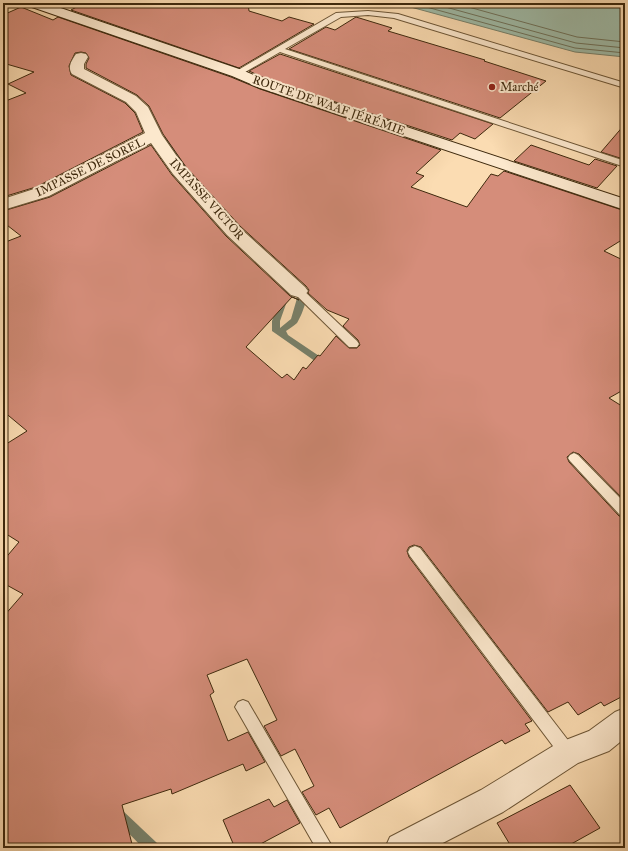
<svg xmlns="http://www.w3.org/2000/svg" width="628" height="851" font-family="'IM FELL Great Primer',serif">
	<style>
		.water { fill: #9fbca9; stroke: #78816b }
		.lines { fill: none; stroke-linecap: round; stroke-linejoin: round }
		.shore { stroke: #6e725b; stroke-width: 1 }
		.stream { fill: #78816b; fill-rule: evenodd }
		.building { fill: #d58d7a; stroke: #3e290d }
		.lane-casing { stroke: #6d5636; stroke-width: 2 }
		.street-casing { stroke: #6d5636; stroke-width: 2 }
		.secondary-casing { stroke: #3e290d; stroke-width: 2 }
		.lane { fill: #fce8cd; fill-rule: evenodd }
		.street { fill: #fce8cd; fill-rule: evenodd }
		.secondary { fill: #fce8cd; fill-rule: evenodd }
		.poi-dot { fill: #8f2418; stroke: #fce8cd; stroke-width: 1.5 }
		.labels { text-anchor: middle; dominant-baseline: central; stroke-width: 4; stroke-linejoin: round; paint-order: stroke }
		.far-poi-label { font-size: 12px; fill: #3e290d; stroke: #fce8cd; text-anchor: start }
		.far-street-label { font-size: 12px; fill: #3e290d; stroke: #fce8cd }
	</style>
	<rect width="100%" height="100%" fill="#fbdcb2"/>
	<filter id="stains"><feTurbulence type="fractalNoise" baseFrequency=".005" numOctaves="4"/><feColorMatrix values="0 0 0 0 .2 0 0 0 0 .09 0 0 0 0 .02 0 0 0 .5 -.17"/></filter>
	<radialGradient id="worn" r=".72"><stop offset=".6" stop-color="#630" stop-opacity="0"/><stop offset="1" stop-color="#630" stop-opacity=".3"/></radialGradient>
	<!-- water -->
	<polygon class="water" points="396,3 625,3 625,57 575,52"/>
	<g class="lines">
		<!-- shore -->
		<g class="shore">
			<polyline points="412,3 575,48 625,53"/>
			<polyline points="431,3 576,43 625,48"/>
			<polyline points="454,3 577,37 625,42"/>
		</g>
		<!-- stream -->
		<g class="stream">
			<polygon points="167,134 170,136 176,153 188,164 199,183 198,184 194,184 183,166 170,154 164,136"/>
			<path d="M278,280h6l7,10 -11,31v7l11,-9 9,-31h6c3,9 -4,27 -9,35 -3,3 -7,5 -11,8l2,4 40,27 1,2 -1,2h-6l-50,-35v-10l11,-31 -6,-8z"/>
			<polygon points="118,808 122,810 157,843 158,848 143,848 114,818 112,814 114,810"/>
		</g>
	</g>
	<!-- building -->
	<g class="building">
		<polygon points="84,3 95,7 101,3 248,3 249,11 282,21 289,17 314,24 239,68 71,10"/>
		<polygon points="21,7 53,20 58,17 231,77 260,89 441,150 416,173 424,176 411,187 467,207 491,174 498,176 504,171 625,211 625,238 604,251 625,261 625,389 609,398 625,408 625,501 579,454 573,452 567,457 569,462 619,516 625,517 625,695 604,706 601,702 578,715 568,702 548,712 421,547 414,545 409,547 407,551 409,557 532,721 525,724 530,731 505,744 502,740 340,828 329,808 316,815 302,792 314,786 295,749 281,756 264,726 277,720 247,659 207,675 214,692 210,695 228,741 248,732 265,762 246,771 243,764 172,794 171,789 122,805 133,848 3,848 3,617 23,594 3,583 3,561 19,542 3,532 3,446 27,431 3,411 3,243 21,236 3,222 3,211 50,197 151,145 172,175 226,236 290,296 299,300 292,297 246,347 282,378 287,374 294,380 303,367 306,369 318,355 320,356 336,336 349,348 357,348 360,345 358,340 343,326 349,319 327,310 308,293 309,290 306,286 240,226 186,167 163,134 149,106 137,95 86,68 86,64 89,58 86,53 81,52 75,53 69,66 71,75 125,103 135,113 143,132 36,187 3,197 3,102 26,93 8,84 34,72 3,63 3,15"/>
		<polygon points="356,17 392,28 388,31 485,60 484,61 546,81 500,118 289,49 326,27 335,30"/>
		<polygon points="280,54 493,124 475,139 460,133 452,140 271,81 249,71"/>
		<polygon points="625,124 625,157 623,159 601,152"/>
		<polygon points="531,145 589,165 595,159 617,166 597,188 514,161"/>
		<polygon points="570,785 600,828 564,848 512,848 497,823"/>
		<polygon points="269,799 274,807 287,800 300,823 253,848 235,848 223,820"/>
	</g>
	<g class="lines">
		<defs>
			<g id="lane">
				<polygon points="368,11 398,14 625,83 625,88 394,18 368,15 341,17 285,49 625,161 625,167 280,52 240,75 237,75 233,73 336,13"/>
				<polygon points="298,288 302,289 357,341 359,344 357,347 349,347 294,293 293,291"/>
				<polygon points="574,453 578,455 625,503 625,516 620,515 570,461 568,458 570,455"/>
				<polygon points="415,546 420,548 574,748 576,753 574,758 568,761 562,758 410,556 408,552 410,548"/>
				<polygon points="243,700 248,702 333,848 316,848 238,712 235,707 238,702"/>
			</g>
			<g id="street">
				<path d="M81,53l5,1 2,3 -4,7v5l52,27 12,11 14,28 23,33 54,59 66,60 3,4 -3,4 -7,2 -7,-2 -64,-60 -54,-61 -22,-31 -102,53 -46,14v-11l34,-11 108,-55 -9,-21 -10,-10 -54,-28c-5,-7 0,-14 4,-20z"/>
				<polygon points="625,708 625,738 609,751 578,763 503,812 433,848 385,848 390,837 481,790 558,743 589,731 615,712"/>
			</g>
			<polygon id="secondary" points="28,3 46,3 242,70 270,82 625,199 625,210 260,88 232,76 29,6"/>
		</defs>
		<!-- lane casing -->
		<use href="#lane" class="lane-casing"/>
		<!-- street casing -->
		<use href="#street" class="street-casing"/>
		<!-- secondary casing -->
		<use href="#secondary" class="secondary-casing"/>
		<!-- lane -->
		<use href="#lane" class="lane"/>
		<!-- street -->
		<use href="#street" class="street"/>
		<!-- secondary -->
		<use href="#secondary" class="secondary"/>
	</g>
	<!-- markers -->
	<circle class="poi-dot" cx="492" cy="87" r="4"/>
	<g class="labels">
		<!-- far-poi labels -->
		<g class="far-poi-label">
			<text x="500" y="87">Marché</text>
		</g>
		<!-- far-street labels -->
		<g class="far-street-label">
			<text transform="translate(329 105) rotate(19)">ROUTE DE WAAF JÉRÉMIE</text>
			<text transform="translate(90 167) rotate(-26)">IMPASSE DE SOREL</text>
			<text transform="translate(207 199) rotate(48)">IMPASSE VICTOR</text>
		</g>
	</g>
	<!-- margin -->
	<rect width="628" height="851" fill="none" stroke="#fbdcb2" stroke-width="16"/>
	<rect x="4" y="4" width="620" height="843" fill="none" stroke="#3e290d" stroke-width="2"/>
	<rect x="8" y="8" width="612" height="835" fill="none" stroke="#3e290d"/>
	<rect width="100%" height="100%" filter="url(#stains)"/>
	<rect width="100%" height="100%" fill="url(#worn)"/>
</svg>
